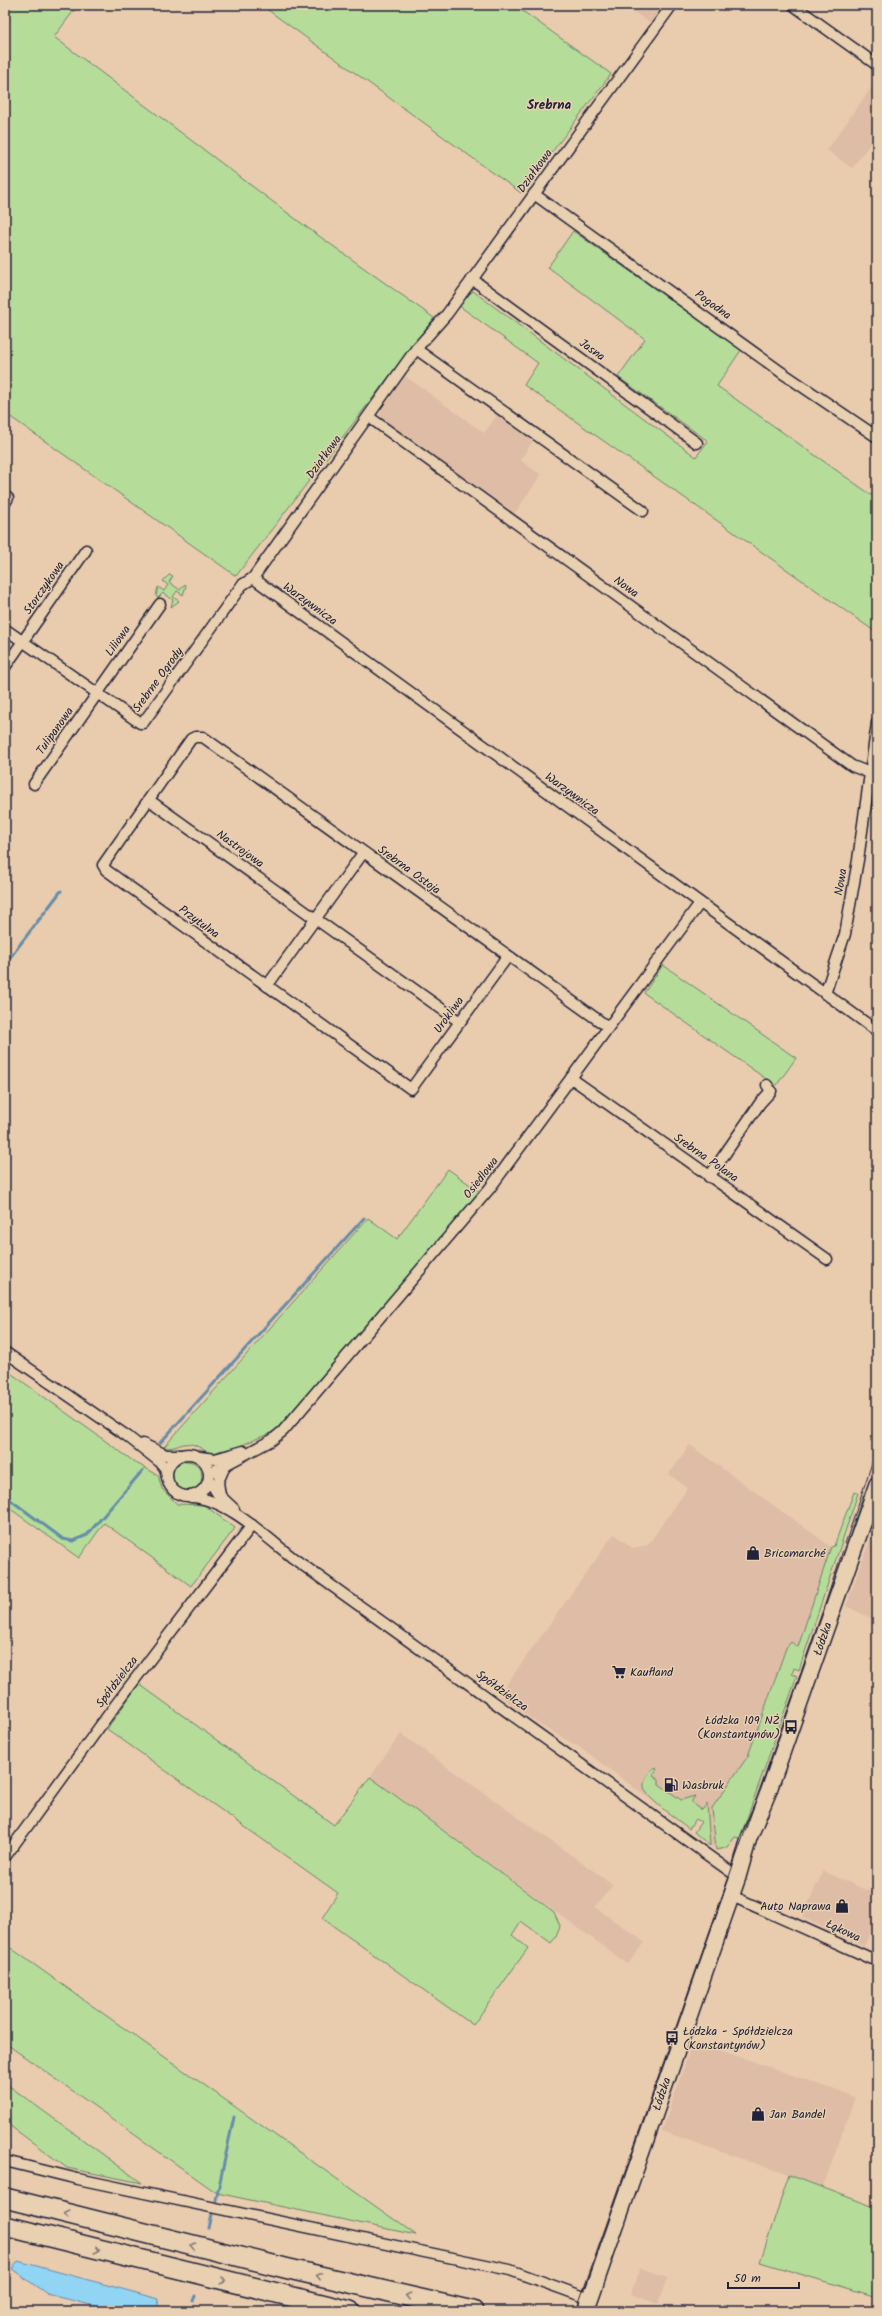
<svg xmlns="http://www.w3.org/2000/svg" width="882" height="2316" font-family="Kalam,sans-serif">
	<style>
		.built { fill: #debca5 }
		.green { fill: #b5dd99; stroke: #6c806a }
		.water { fill: #91d4f3; stroke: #658da9 }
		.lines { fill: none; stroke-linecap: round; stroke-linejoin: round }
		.stream { stroke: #658da9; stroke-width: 3 }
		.street-casing { stroke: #22223b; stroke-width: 13 }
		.secondary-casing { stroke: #22223b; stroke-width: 18 }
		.highway-casing { stroke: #22223b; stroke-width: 22 }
		.street { stroke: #e8d0b0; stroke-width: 10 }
		.secondary { stroke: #e8d0b0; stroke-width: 15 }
		.highway { stroke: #e8d0b0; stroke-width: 19 }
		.tram { stroke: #22223b; stroke-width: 1 }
		.oneway { stroke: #857976 }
		.labels { text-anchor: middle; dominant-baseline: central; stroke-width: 3; stroke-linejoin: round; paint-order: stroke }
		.street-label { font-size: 12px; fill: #22223b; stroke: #e8d0b0 }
		.poi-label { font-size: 12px; fill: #22223b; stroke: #e8d0b0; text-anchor: start }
		.neighbourhood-label { font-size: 13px; font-weight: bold; fill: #22223b; stroke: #e8d0b0 }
	</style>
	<rect width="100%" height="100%" fill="#e9cbae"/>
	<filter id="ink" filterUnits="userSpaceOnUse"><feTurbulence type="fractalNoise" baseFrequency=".025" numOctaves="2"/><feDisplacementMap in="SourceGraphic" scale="8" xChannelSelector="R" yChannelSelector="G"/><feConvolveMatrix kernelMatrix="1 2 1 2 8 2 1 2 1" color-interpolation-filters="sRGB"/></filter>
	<g filter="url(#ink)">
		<!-- built -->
		<g class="built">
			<polygon points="624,5 663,5 650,23"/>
			<polygon points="877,80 877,134 852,168 827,150"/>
			<polygon points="405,376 484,433 498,414 534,439 520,460 541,475 514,514 382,421 380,413"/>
			<polygon points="877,762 877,818 870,813"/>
			<polygon points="690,1445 831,1547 736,1837 730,1845 721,1850 710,1846 694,1832 701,1822 696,1819 689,1829 583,1749 542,1726 499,1695 614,1534 632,1548 648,1545 688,1488 669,1474"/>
			<polygon points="877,1520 877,1621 846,1606"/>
			<polygon points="401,1734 613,1885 595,1907 644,1942 628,1964 370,1777"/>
			<polygon points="823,1871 877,1895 877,1918 864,1946 802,1917"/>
			<polygon points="693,2041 855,2097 823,2187 662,2131"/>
			<polygon points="640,2268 667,2277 658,2304 631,2294"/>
		</g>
		<!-- green -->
		<g class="green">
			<polygon points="5,5 70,5 75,9 54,37 305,226 434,318 236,576 5,413"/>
			<polygon points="261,5 514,5 611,74 521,193"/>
			<polygon points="573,231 741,350 717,386 877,499 877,633 524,385 538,363 458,305 473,291 696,457 708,441 618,377 645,339 548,267"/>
			<polygon points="169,575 173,576 169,582 180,590 185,584 186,586 183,595 177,591 173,597 179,601 171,607 173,600 163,593 158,598 156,596 158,587 164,591 168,585 163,581"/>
			<polygon points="663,965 796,1058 776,1086 644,993"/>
			<path d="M448,1169l32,23 -205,239 -52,22 -1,-3 -10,4c-10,-4 -17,-12 -28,-10 -8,2 -12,5 -20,3l204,-229 29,21z"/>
			<polygon points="5,1369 136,1463 158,1475 162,1489 177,1504 204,1505 235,1528 191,1586 104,1523 79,1558 5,1505"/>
			<circle cx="187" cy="1476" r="15"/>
			<polygon points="854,1492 858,1493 799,1670 794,1668 792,1674 797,1676 740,1838 735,1837 726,1848 716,1850 712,1808 748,1756 786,1648 791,1642 798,1647 831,1547 834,1546"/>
			<polygon points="863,1495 867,1496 829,1598"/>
			<polygon points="139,1684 334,1825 370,1777 554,1912 560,1926 555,1938 551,1943 521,1921 512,1935 528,1948 473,2025 322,1918 338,1893 107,1729"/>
			<path d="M654,1767l3,2 -4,6 6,5v4l22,16 14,-4 -4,6 11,8 5,-6 3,42 -16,-14 7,-10 -5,-3 -7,10c-10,-9 -45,-31 -45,-43 -1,-7 6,-14 10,-19z"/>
			<polygon points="5,1944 416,2235 217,2193 5,2043"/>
			<polygon points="5,2083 142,2183 67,2168 5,2122"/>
			<polygon points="789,2175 877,2208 877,2297 760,2262"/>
		</g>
		<!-- water -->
		<polygon class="water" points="18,2261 159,2299 157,2311 115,2311 47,2294 12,2269"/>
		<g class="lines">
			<!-- stream -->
			<g class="stream">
				<polyline points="5,964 61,891"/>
				<polyline points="160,1443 364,1218"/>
				<polyline points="5,1496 63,1539 73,1541 87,1535 143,1470"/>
				<polyline points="216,2200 234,2117"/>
				<polyline points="209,2228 212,2215"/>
				<polyline points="193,2301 195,2296"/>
				<polyline points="191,2311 191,2310"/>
			</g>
			<defs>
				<g id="street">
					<polyline points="793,5 877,65"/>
					<polyline points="534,194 781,372 877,437"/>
					<polyline points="472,279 697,443"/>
					<polyline points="416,349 643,511"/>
					<polyline points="369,417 852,766 870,773"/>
					<polyline points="5,503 8,498"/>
					<polyline points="253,578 877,1031"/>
					<polyline points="5,629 140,723 143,723 242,585 253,578 416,349 447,314 672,5"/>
					<polyline points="5,667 86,550"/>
					<polyline points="34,784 160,604"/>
					<polyline points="149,800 460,1022"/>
					<polyline points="508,956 411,1089 106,870 103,865 191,739 195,737 203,737 608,1027"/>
					<polyline points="267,986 363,853"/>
					<polyline points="825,994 845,934 858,860 877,723"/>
					<polyline points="571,1078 827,1259"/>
					<polyline points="709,1177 760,1103 771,1091 767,1085"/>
					<polyline points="5,1352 127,1436 160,1462 165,1468 167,1477"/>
					<polyline points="143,1444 166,1455 180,1455"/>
					<circle cx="188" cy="1475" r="21"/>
					<polyline points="200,1457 215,1459 243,1451"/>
					<polyline points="210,1473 272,1440 283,1431 490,1188 700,903"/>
					<polyline points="209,1480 217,1493 234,1509"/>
					<polyline points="220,1496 218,1482 225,1466"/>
					<path d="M191,1497c35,1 75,40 102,61l445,319"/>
					<polyline points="5,1857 114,1707 252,1525"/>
					<polyline points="732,1896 877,1961"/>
					<polyline points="5,2161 78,2179 510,2270 590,2299"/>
				</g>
				<polyline id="secondary" points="586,2311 738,1877 749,1838 768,1793 877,1484"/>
				<g id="highway">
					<polyline points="5,2198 289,2269 473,2311"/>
					<polyline points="5,2226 350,2311"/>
				</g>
			</defs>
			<!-- street casing -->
			<use href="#street" class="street-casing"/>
			<!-- secondary casing -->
			<use href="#secondary" class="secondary-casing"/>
			<!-- highway casing -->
			<use href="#highway" class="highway-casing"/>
			<!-- street -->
			<use href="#street" class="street"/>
			<!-- secondary -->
			<use href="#secondary" class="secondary"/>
			<!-- highway -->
			<use href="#highway" class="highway"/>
			<!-- tram -->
			<polyline class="tram" points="576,2311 824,1607 877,1448"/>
		</g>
		<!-- one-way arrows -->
		<defs><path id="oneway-chevron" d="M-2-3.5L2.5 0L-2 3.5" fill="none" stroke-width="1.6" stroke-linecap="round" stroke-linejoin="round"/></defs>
		<g class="oneway">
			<use href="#oneway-chevron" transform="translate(67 2214) rotate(-166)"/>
			<use href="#oneway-chevron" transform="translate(193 2246) rotate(-166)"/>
			<use href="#oneway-chevron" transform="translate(97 2250) rotate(14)"/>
			<use href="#oneway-chevron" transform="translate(319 2276) rotate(-167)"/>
			<use href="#oneway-chevron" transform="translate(223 2281) rotate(13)"/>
			<use href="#oneway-chevron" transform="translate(408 2296) rotate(-167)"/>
		</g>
	</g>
	<!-- icons -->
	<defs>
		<symbol id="shop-bare" viewBox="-9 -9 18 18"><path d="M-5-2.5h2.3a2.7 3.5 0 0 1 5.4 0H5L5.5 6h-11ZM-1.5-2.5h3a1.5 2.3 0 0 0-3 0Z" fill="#22223b" stroke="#e8d0b0" stroke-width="2.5" paint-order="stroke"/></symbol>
		<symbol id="supermarket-bare" viewBox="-9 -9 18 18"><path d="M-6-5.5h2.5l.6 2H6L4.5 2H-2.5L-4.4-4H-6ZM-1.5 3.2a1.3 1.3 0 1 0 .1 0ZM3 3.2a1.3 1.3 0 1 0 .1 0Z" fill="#22223b" stroke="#e8d0b0" stroke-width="2.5" paint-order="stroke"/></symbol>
		<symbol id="bus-bare" viewBox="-9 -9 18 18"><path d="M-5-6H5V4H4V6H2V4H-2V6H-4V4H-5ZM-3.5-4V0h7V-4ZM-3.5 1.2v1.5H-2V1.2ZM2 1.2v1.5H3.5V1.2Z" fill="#22223b" stroke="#e8d0b0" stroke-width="2.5" paint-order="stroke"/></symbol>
		<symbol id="fuel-bare" viewBox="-9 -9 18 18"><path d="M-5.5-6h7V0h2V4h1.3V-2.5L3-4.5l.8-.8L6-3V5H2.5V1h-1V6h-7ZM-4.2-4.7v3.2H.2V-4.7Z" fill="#22223b" stroke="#e8d0b0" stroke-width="2.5" paint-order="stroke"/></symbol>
	</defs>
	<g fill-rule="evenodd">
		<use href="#shop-bare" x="743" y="1543" width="20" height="20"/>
		<use href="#supermarket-bare" x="609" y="1662" width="20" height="20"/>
		<use href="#bus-bare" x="781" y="1717" width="20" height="20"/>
		<use href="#fuel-bare" x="661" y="1775" width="20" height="20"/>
		<use href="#shop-bare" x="832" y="1896" width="20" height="20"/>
		<use href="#bus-bare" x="662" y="2028" width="20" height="20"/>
		<use href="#shop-bare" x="748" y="2104" width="20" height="20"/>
	</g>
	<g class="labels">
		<!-- street labels -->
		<g class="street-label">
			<text transform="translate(535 171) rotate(-54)">Działkowa</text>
			<text transform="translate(713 305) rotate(36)">Pogodna</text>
			<text transform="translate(592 350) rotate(36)">Jasna</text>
			<text transform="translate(324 457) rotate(-54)">Działkowa</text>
			<text transform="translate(626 587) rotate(36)">Nowa</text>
			<text transform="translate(44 588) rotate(-55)">Storczykowa</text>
			<text transform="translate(310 604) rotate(36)">Warzywnicza</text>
			<text transform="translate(118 641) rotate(-55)">Liliowa</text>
			<text transform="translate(158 680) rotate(-54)">Srebrne Ogrody</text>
			<text transform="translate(55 731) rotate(-55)">Tulipanowa</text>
			<text transform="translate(572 794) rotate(36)">Warzywnicza</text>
			<text transform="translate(240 849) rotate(36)">Nastrojowa</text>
			<text transform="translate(409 870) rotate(36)">Srebrna Ostoja</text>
			<text transform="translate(841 882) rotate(-80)">Nowa</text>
			<text transform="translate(199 922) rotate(36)">Przytulna</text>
			<text transform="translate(449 1015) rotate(-54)">Urokliwa</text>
			<text transform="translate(706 1158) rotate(35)">Srebrna Polana</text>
			<text transform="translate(481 1178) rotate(-52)">Osiedlowa</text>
			<text transform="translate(823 1639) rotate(-71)">Łódzka</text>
			<text transform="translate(117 1682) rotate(-53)">Spółdzielcza</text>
			<text transform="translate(502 1691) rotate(36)">Spółdzielcza</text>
			<text transform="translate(843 1931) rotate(25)">Łąkowa</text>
			<text transform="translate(662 2094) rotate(-71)">Łódzka</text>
		</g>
		<!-- poi labels -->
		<g class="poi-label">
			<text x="764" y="1553">Bricomarché</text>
			<text x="630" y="1672">Kaufland</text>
			<text x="780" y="1720" text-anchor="end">Łódzka 109 NŻ<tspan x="780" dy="14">(Konstantynów)</tspan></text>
			<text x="682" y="1785">Wasbruk</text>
			<text x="831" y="1906" text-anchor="end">Auto Naprawa</text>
			<text x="683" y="2031">Łódzka - Spółdzielcza<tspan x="683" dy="14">(Konstantynów)</tspan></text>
			<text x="769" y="2114">Jan Bandel</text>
		</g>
		<!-- neighbourhood labels -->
		<g class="neighbourhood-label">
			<text x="549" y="105">Srebrna</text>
		</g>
	</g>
	<!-- margin -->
	<rect width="882" height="2316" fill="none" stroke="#e8d0b0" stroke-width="20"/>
	<rect x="10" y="10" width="862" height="2296" fill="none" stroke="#22223b" stroke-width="1.5" filter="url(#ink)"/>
	<!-- scale -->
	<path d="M728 2282v6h71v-6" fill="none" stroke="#22223b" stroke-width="2"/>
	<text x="734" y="2282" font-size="12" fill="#22223b" stroke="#e8d0b0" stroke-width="3" paint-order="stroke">50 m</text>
</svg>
